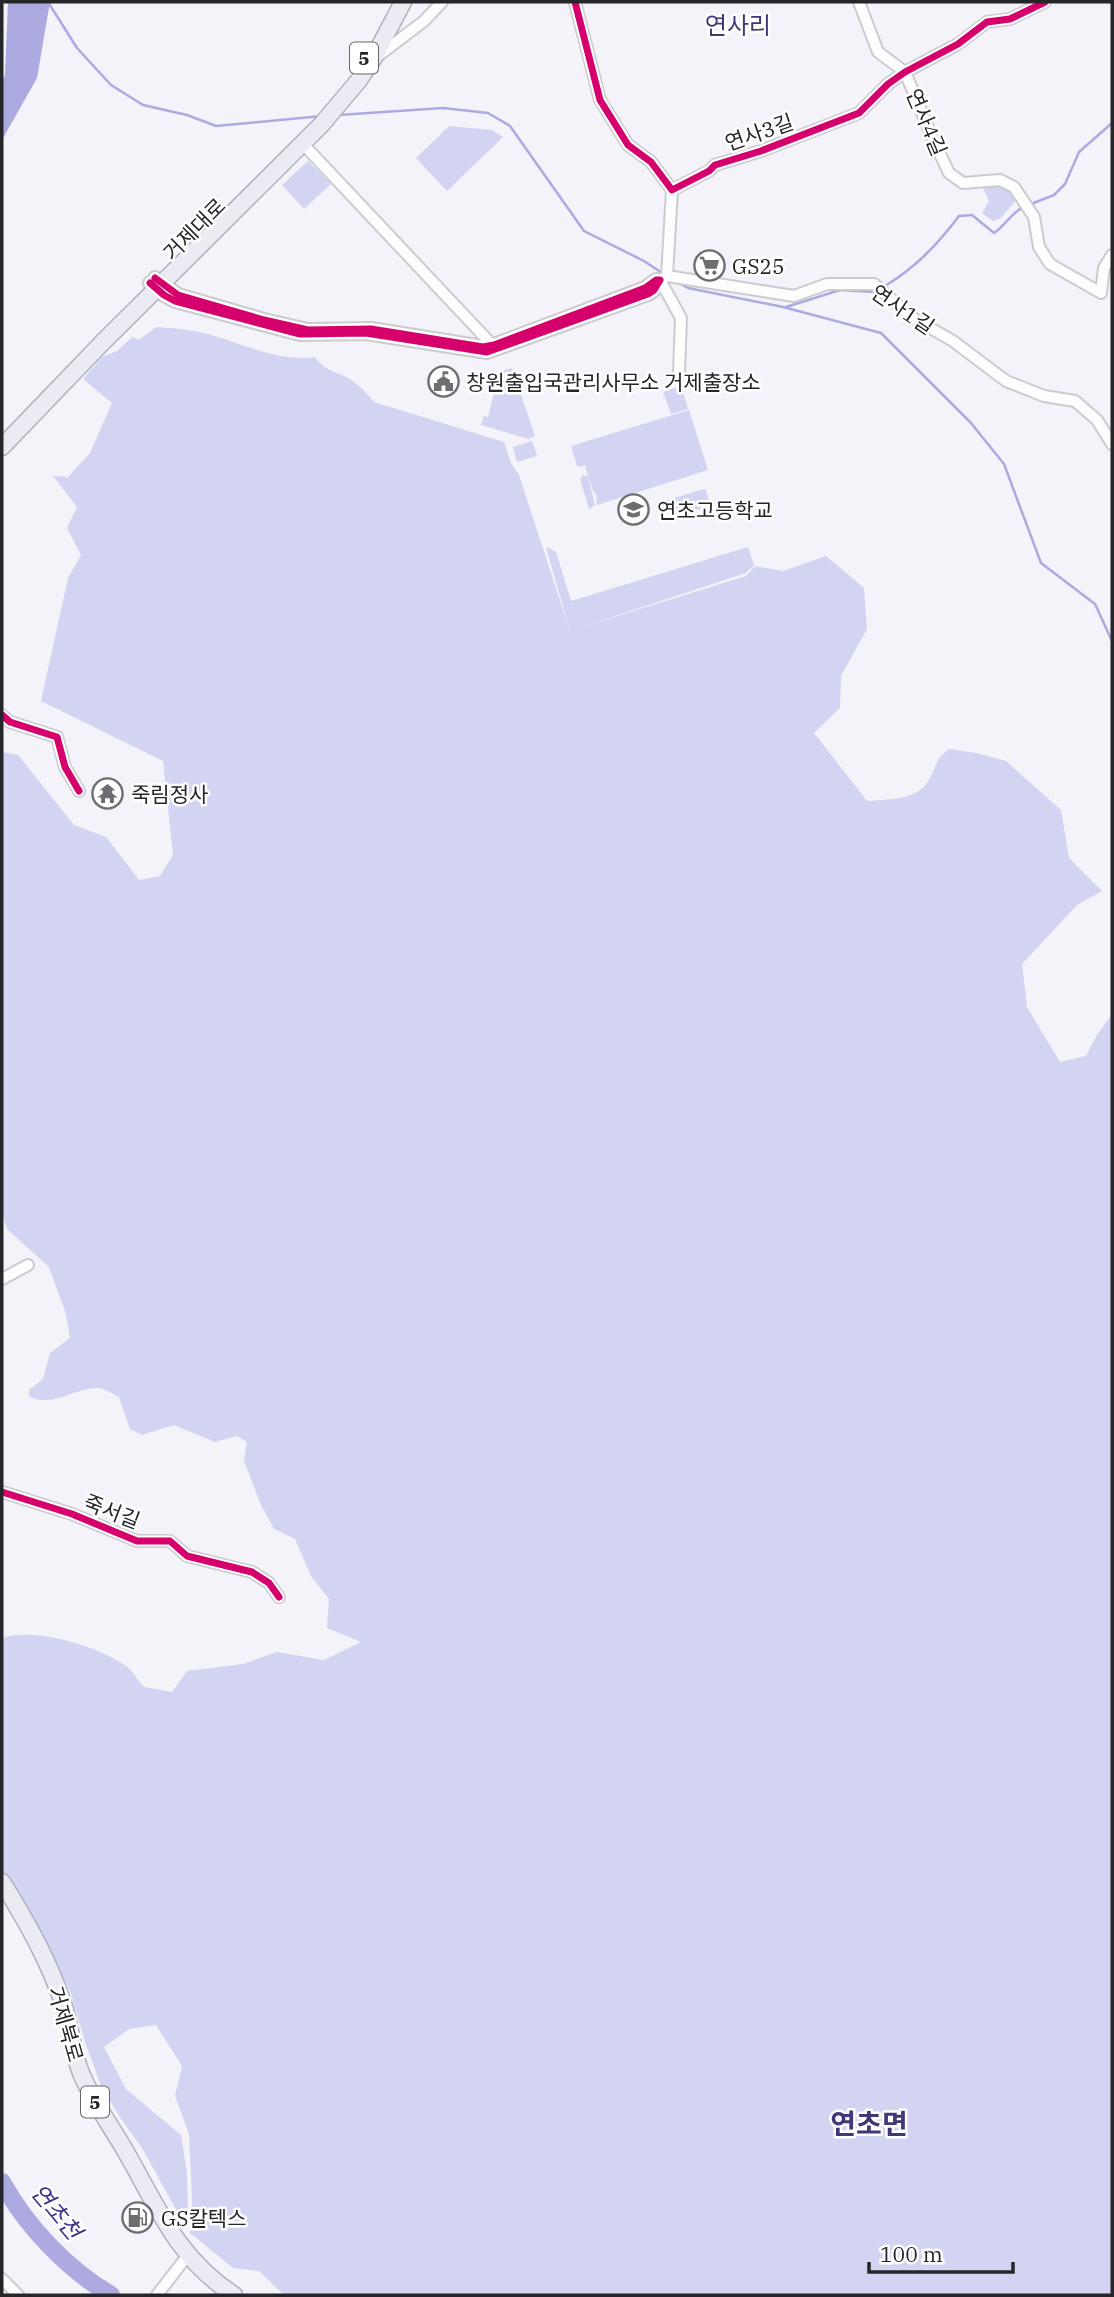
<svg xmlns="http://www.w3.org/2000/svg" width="1114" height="2297" font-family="'IBM Plex Serif','Noto Sans KR',serif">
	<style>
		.green { fill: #d3d3f2 }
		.water { fill: #acaae1 }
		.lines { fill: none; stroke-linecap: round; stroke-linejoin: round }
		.stream { stroke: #acaae1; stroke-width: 2.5 }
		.river { stroke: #acaae1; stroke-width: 18 }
		.minor-casing { stroke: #cbcbd0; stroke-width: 14 }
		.tertiary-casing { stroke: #cbcbd0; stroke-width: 16 }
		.primary-casing { stroke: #b1b0c1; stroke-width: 19 }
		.minor { stroke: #fdfdfe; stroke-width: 10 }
		.tertiary { stroke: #fdfdfe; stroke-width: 12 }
		.primary { stroke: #ebebf4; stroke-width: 16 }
		.cycleway-casing { stroke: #fff; stroke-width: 11 }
		.cycleway { stroke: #d6006c; stroke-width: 7 }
		.labels { text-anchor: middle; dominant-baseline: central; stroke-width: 5; stroke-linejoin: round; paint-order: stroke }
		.shield { fill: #fff; stroke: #67676a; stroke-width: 2 }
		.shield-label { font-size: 19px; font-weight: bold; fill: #26262a }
		.street-label { font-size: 21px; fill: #26262a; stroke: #fff }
		.poi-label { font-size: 21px; fill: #26262a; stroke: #fff; text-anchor: start }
		.water-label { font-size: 23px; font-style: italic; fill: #3f318b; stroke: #fff }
		.quarter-label { font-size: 24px; fill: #3f3a77; stroke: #fff }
		.district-label { font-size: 28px; font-weight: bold; fill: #3f3a77; stroke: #fff }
	</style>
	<rect width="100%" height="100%" fill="#f3f3f9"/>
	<!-- green -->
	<g class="green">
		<polygon points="449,126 492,130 503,137 447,191 416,158"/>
		<polygon points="308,161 331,184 304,209 282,185"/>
		<polygon points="998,185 1011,192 1016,200 1001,218 993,221 982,213 989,201 983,188"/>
		<path d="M156,327c19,1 40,3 59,9 33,10 66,26 100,21 12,16 19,13 33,21 10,6 19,15 26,24l130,40 7,21 8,12 51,156 -24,-84 10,5 15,49 177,-54 6,18 -8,8 -167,55 167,-52 9,-10 28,5 43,-15 38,32 3,41 -26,47 -1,32 -26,25 53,68c24,-2 53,0 64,-25 7,-14 5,-17 18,-27l27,4 30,8 55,49 8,48 33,33 -25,14 -55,59 5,43 33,55 26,-6 11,-21 15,-21v1281h-828l-25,-24 -26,-3 -43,-35 3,-13 -4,-86 -14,-38 7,-30 -26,-41 -27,4 -25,18 22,42 55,46 6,38 1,44 -5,5 -41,-74 -21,-29 -20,-33 -16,-44 -14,-49 -22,-45 -47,-65v-245c33,-11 96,8 124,28 7,5 12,15 18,21l28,5 15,-21 56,-7 34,-12 47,8 37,-18 -34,-14 2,-29 -18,-23 -16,-37 -21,-10 -13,-24 -17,-44 3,-19 -10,-6 -22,6 -41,-17 -32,10 -12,-6 -11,-32c-6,-3 -14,-8 -20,-9 -24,-1 -47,21 -70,8v-6l14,-11 7,-26 20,-15 -4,-24 -17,-47 -41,-37 -6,-15v-463l16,3 56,70 32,12 33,43 21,-4 13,-21 -10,-94 -122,-60 27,-123 13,-23 -14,-27 10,-21 -24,-31 15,1 22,-24 22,-50 -29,-24 19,-22 15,-6 15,-14 7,3z"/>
		<polygon points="512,368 535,436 529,439 481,425 484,416 488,417 499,372"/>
		<polygon points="681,386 688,409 671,414 663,392"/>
		<polygon points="689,410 708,470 597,505 596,493 594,493 588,477 595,505 589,509 580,479 583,475 588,476 585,465 581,467 577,466 571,446"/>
		<polygon points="532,441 537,456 517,462 513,447"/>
		<polygon points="704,489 706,490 710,506 671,517 667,503 668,500"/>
	</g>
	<!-- water -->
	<polygon class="water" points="8,2 50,2 37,78 2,140 2,81 5,75"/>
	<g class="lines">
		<!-- stream -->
		<g class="stream">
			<polyline points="48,2 77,48 111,85 143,105 187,115 216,126 322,116"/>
			<polyline points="339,115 443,108 488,113 510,126 584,231 644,261 662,273"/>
			<polyline points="1031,204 1054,195 1065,184 1079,152 1112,123"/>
			<polyline points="677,282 688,288 783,307 881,333 971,423 1004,464 1041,563 1095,604 1112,641"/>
			<path d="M885,286c31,-19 52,-41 74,-70l13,-1 22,18c11,-7 17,-20 28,-25"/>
			<polyline points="786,307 840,290 875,292"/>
		</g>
		<!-- river -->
		<path class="river" d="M2,2182c25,45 65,87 109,113"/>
		<defs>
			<g id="minor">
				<polyline points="575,2 600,100 628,145 651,162 672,190 709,171 715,165 761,151 859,113 888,84 905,72 958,44 987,22 1010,19 1045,2"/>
				<polyline points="859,2 878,52 905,72 932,137 949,173 963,183 1000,180 1014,187 1034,217 1039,247 1050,264 1101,293 1104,268 1112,255"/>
				<polyline points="378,56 424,21 442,2"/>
				<polyline points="303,144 496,349"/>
				<polyline points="667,276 672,190"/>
				<polyline points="679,372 681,318 660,280 667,276 794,296 827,284 874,284 913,318 953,341 1006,381 1044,396 1075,401 1097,420 1112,444"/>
				<polyline points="2,715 10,722 57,737 65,767 79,791"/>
				<polyline points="2,1279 28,1265"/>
				<polyline points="2,1492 72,1514 137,1541 170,1541 187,1556 252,1572 269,1583 279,1597"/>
				<polyline points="2,2279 18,2295"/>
				<polyline points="157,2295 188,2255"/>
			</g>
			<polyline id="tertiary" points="150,283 164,295 175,301 300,334 366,333 487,352 648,294 654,290 660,280 656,280 645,288 494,345 483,347 371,329 308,330 264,320 178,295 155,278"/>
			<g id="primary">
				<polyline points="2,447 100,345 322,124 359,80 373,59 403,2"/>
				<path d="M2,1882c25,40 47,79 62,124 7,22 8,45 17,67 12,29 30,53 45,79 32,56 52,107 108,143"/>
			</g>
		</defs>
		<!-- minor casing -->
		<use href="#minor" class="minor-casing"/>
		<!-- tertiary casing -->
		<use href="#tertiary" class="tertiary-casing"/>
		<!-- primary casing -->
		<use href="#primary" class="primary-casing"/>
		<!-- minor -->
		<use href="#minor" class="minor"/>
		<!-- tertiary -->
		<use href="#tertiary" class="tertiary"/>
		<!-- primary -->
		<use href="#primary" class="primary"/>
		<defs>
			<g id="cycleway">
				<polyline points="575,2 600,100 628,145 651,162 672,190 709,171 715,165 761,151 859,113 888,84 905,72 958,44 987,22 1010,19 1045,2"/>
				<polyline points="150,283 164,295 175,301 300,334 366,333 487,352 648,294 654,290 660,280 656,280 645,288 494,345 483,347 371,329 308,330 264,320 178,295 155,278"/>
				<polyline points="2,715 10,722 57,737 65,767 79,791"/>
				<polyline points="2,1492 72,1514 137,1541 170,1541 187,1556 252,1572 269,1583 279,1597"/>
			</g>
		</defs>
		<!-- cycleway casing -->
		<use href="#cycleway" class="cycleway-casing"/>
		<!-- cycleway -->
		<use href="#cycleway" class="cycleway"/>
	</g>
	<!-- icons -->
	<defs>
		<symbol id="supermarket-ring" viewBox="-11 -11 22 22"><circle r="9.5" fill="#fff" stroke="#6e6e72" stroke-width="1.5"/><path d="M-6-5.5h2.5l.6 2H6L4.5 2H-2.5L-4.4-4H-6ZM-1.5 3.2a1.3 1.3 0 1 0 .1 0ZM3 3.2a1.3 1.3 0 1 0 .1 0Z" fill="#6e6e72"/></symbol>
		<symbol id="civic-ring" viewBox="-11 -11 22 22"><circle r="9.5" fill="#fff" stroke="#6e6e72" stroke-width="1.5"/><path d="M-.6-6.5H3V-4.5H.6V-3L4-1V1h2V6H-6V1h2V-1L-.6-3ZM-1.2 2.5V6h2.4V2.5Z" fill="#6e6e72"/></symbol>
		<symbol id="school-ring" viewBox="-11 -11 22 22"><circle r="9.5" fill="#fff" stroke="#6e6e72" stroke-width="1.5"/><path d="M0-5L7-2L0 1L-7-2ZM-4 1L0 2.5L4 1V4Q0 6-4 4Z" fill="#6e6e72"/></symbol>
		<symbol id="temple-ring" viewBox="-11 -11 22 22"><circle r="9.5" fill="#fff" stroke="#6e6e72" stroke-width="1.5"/><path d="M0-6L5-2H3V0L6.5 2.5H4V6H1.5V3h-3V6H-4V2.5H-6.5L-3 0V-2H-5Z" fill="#6e6e72"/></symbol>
		<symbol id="fuel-ring" viewBox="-11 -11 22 22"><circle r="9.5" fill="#fff" stroke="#6e6e72" stroke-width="1.5"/><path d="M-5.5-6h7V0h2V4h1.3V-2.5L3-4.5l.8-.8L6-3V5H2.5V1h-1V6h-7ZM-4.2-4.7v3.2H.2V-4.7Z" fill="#6e6e72"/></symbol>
	</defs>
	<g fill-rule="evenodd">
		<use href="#supermarket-ring" x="692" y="248" width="35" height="35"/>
		<use href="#civic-ring" x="426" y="364" width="35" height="35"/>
		<use href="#school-ring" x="616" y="492" width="35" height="35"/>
		<use href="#temple-ring" x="90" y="776" width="35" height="35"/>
		<use href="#fuel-ring" x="120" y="2200" width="35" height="35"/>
	</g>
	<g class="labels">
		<!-- shield labels -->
		<g class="shield">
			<rect x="350" y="42.5" width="28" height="31" rx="5"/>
			<rect x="81" y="2086.5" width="28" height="31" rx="5"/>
		</g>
		<g class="shield-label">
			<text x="364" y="58">5</text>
			<text x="95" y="2102">5</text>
		</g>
		<!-- street labels -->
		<g class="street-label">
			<text transform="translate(927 122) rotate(67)">연사4길</text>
			<text transform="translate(759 132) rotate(-19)">연사3길</text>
			<text transform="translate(194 229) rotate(-45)">거제대로</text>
			<text transform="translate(903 309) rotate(34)">연사1길</text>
			<text transform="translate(112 1511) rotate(21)">죽서길</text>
			<text transform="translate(66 2024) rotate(74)">거제북로</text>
		</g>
		<!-- poi labels -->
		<g class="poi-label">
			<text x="732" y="266">GS25</text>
			<text x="466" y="382">창원출입국관리사무소 거제출장소</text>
			<text x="657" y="510">연초고등학교</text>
			<text x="131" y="794">죽림정사</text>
			<text x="161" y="2218">GS칼텍스</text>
		</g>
		<!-- water labels -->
		<g class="water-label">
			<text transform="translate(57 2211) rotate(50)">연초천</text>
		</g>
		<!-- quarter labels -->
		<g class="quarter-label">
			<text x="738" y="25">연사리</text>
		</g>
		<!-- district labels -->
		<g class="district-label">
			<text x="869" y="2123">연초면</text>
		</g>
	</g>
	<!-- border -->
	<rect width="1114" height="2297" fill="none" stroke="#26262a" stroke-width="7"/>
	<!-- scale -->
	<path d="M869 2262v10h144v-10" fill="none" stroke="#26262a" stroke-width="3.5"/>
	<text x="880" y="2262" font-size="21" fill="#26262a" stroke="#ffffff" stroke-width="5" paint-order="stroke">100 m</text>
</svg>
